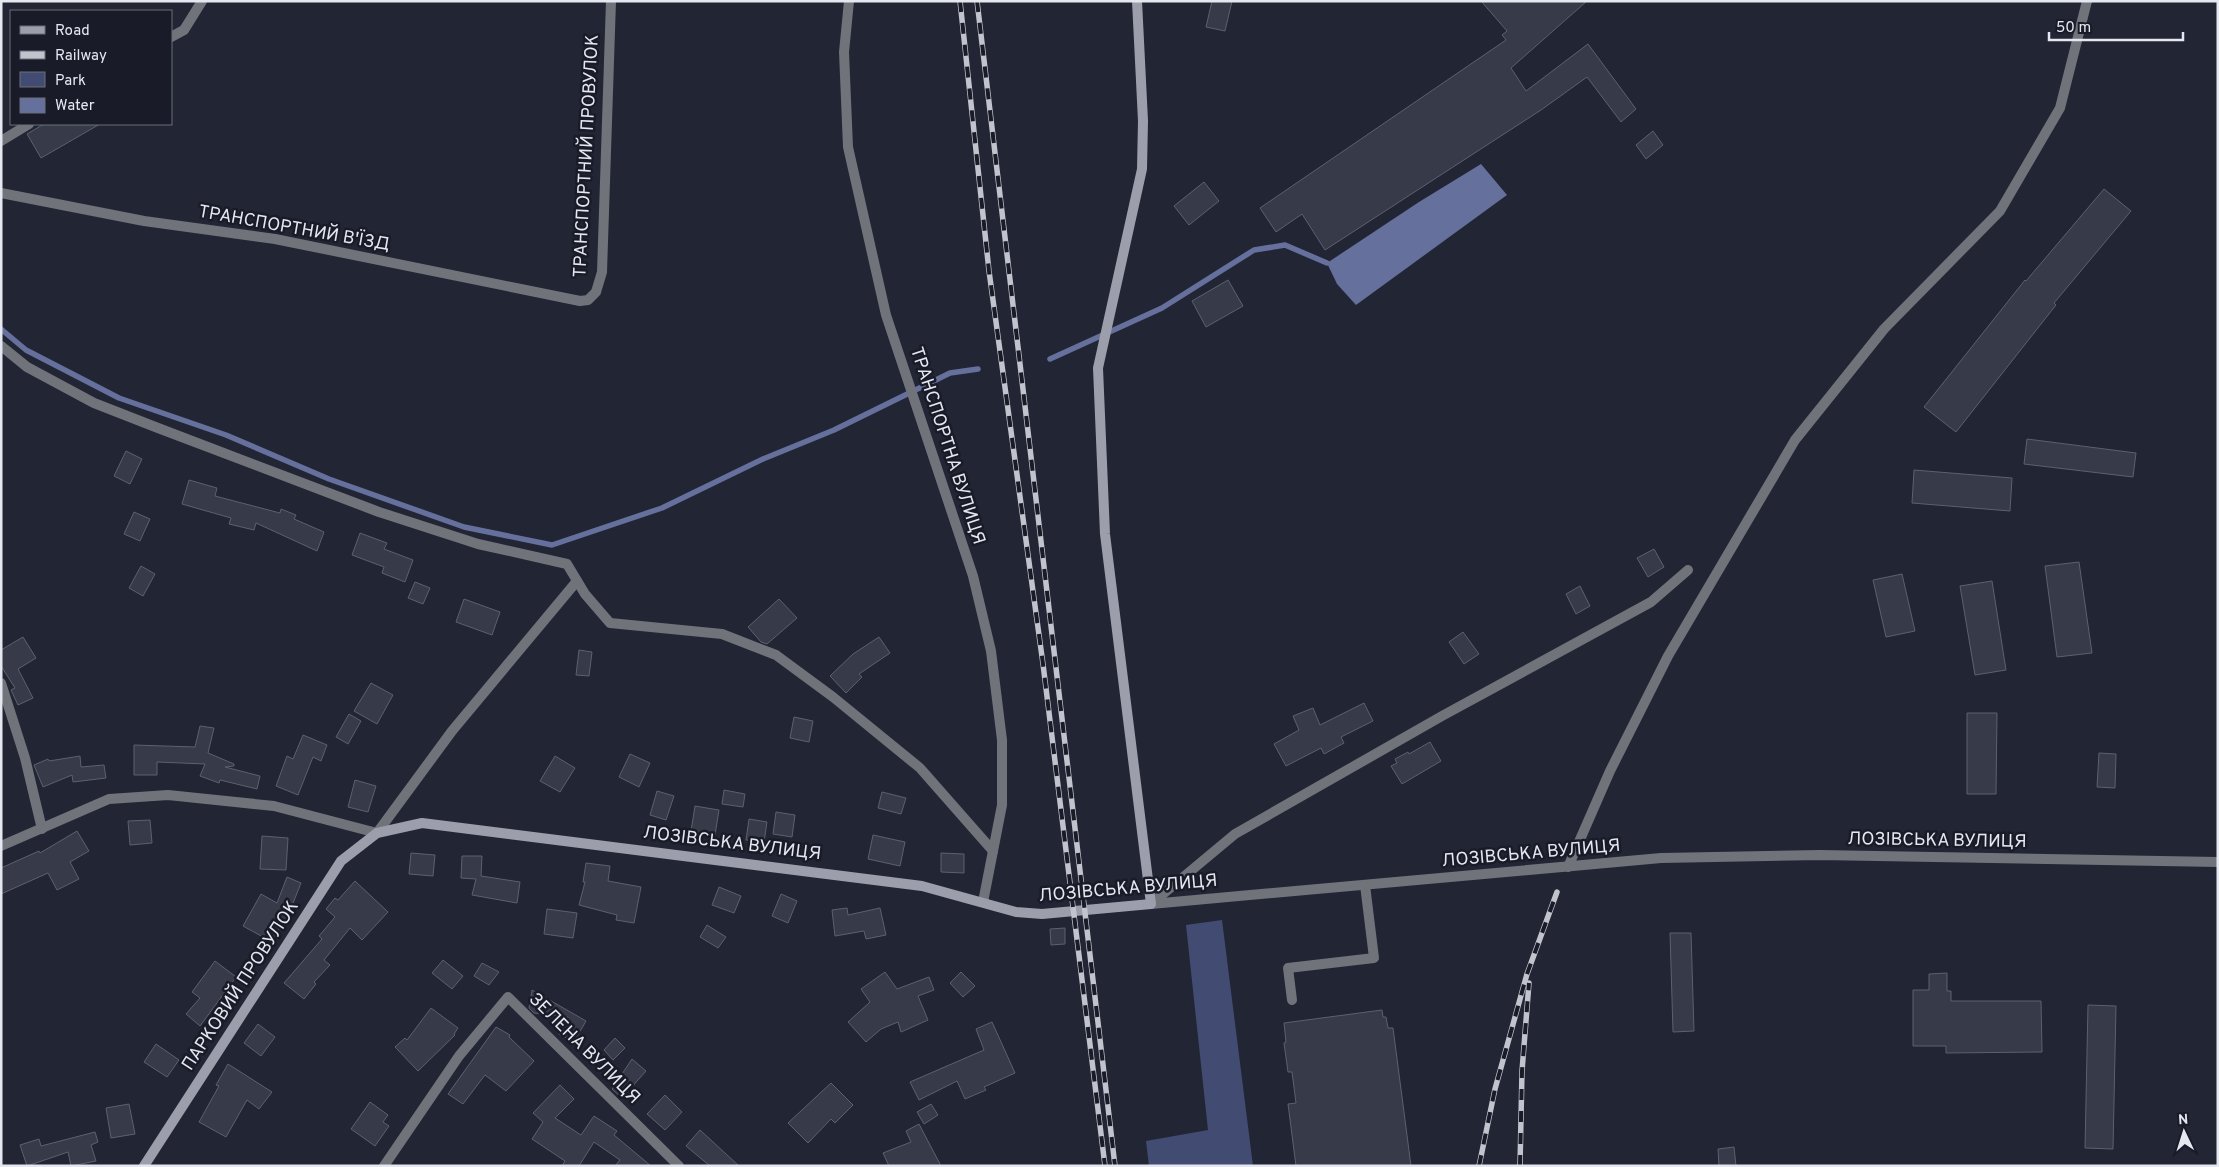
<svg xmlns="http://www.w3.org/2000/svg" width="2219" height="1167" font-family="Overpass,sans-serif">
	<style>
		.green { fill: #424c72 }
		.water { fill: #65709d }
		.lines { fill: none; stroke-linecap: round; stroke-linejoin: round }
		.stream { stroke: #65709d; stroke-width: 5.5 }
		.building { fill: #373b49; stroke: #5c6070 }
		.service { stroke: #71737a; stroke-width: 10 }
		.minor { stroke: #71737a; stroke-width: 10 }
		.tertiary { stroke: #71737a; stroke-width: 10 }
		.secondary { stroke: #9c9fab; stroke-width: 10 }
		.rail-casing { stroke: #c1c3cd; stroke-width: 5.5 }
		.rail { stroke: #191c28; stroke-width: 4; stroke-dasharray: 11; stroke-linecap: butt }
		.labels { text-anchor: middle; dominant-baseline: central; stroke-width: 5; stroke-linejoin: round; paint-order: stroke }
		.street-label { font-size: 18px; fill: #e6e8f1; stroke: #191c28 }
	</style>
	<rect width="100%" height="100%" fill="#222533"/>
	<!-- green -->
	<polygon class="green" points="1222,920 1253,1166 1149,1166 1146,1141 1208,1130 1186,925"/>
	<!-- water -->
	<polygon class="water" points="1481,164 1507,195 1356,305 1337,284 1327,263 1419,202"/>
	<g class="lines">
		<!-- stream -->
		<g class="stream">
			<polyline points="1,329 26,350 119,398 226,435 329,479 464,527 552,545 662,508 763,459 834,430 950,373 978,369"/>
			<polyline points="1050,359 1162,308 1254,250 1285,245 1327,263"/>
		</g>
	</g>
	<!-- building -->
	<g class="building">
		<polygon points="1212,1 1232,1 1225,31 1206,27"/>
		<polygon points="1481,1 1587,1 1511,68 1526,91 1588,44 1636,109 1621,122 1587,77 1541,110 1325,250 1302,214 1276,232 1260,208 1506,40 1502,35 1507,31"/>
		<polygon points="44,124 100,124 41,158 27,134"/>
		<polygon points="1653,131 1663,145 1646,159 1636,145"/>
		<polygon points="1204,182 1219,201 1189,225 1174,206"/>
		<polygon points="2104,189 2131,211 2054,303 2056,305 1956,432 1924,407 2025,280 2026,281"/>
		<polygon points="1228,280 1243,306 1206,327 1192,301"/>
		<polygon points="2027,439 2136,453 2133,477 2024,464"/>
		<polygon points="126,451 142,459 130,484 114,476"/>
		<polygon points="1914,470 2012,478 2010,511 1912,503"/>
		<polygon points="189,480 217,488 215,496 280,513 281,509 296,515 294,519 324,532 317,551 256,523 254,530 229,524 231,518 182,504"/>
		<polygon points="134,512 150,519 140,541 124,534"/>
		<polygon points="360,533 387,543 384,549 413,560 405,582 382,573 384,567 352,555"/>
		<polygon points="1654,549 1664,567 1648,577 1637,558"/>
		<polygon points="2079,562 2092,653 2057,657 2045,566"/>
		<polygon points="141,566 155,574 143,596 129,588"/>
		<polygon points="1902,574 1915,631 1886,637 1873,580"/>
		<polygon points="1992,581 2006,670 1975,675 1960,586"/>
		<polygon points="415,582 430,588 423,604 408,598"/>
		<polygon points="1580,586 1590,606 1576,614 1566,594"/>
		<polygon points="464,599 500,612 492,635 456,622"/>
		<polygon points="779,599 797,618 767,644 761,642 748,627"/>
		<polygon points="1463,632 1479,654 1464,664 1449,642"/>
		<polygon points="23,637 36,658 18,669 33,698 18,705 11,690 15,688 1,666 1,650"/>
		<polygon points="879,637 890,653 859,674 862,677 846,693 830,676 853,654"/>
		<polygon points="579,650 592,652 589,676 576,675"/>
		<polygon points="371,683 393,695 377,724 354,711"/>
		<polygon points="1364,703 1373,721 1341,737 1344,743 1324,754 1321,748 1286,766 1274,744 1299,730 1293,716 1313,708 1320,725"/>
		<polygon points="1967,713 1997,713 1996,794 1967,794"/>
		<polygon points="349,714 361,721 348,744 336,737"/>
		<polygon points="794,717 813,721 809,742 790,738"/>
		<polygon points="200,726 214,728 208,753 234,764 234,766 225,767 260,776 257,789 220,780 219,783 200,776 205,764 157,762 157,775 134,775 134,745 195,747"/>
		<polygon points="303,735 327,745 321,761 313,757 298,795 276,786 287,756 293,759"/>
		<polygon points="1430,742 1441,761 1402,784 1391,766 1397,763 1395,759 1408,752 1409,754"/>
		<polygon points="2099,753 2116,754 2115,788 2097,787"/>
		<polygon points="630,754 650,763 639,787 619,777"/>
		<polygon points="80,756 81,767 104,765 106,778 73,782 72,775 43,787 34,765 48,759 49,761"/>
		<polygon points="555,756 575,768 560,792 540,781"/>
		<polygon points="355,780 376,786 368,812 348,807"/>
		<polygon points="724,790 745,794 743,807 722,804"/>
		<polygon points="657,791 674,796 666,820 650,815"/>
		<polygon points="882,792 906,798 901,814 878,808"/>
		<polygon points="695,806 719,810 715,835 691,831"/>
		<polygon points="776,812 795,815 792,837 773,834"/>
		<polygon points="749,819 767,822 764,842 746,840"/>
		<polygon points="150,820 152,843 130,845 128,821"/>
		<polygon points="77,831 89,851 70,862 79,879 57,890 48,873 1,894 1,868 39,851 40,853"/>
		<polygon points="873,835 905,842 900,866 868,859"/>
		<polygon points="262,836 288,838 286,870 260,869"/>
		<polygon points="411,853 435,855 433,876 409,874"/>
		<polygon points="941,853 964,854 964,873 941,872"/>
		<polygon points="462,856 482,856 481,876 520,882 517,903 472,895 476,879 461,878"/>
		<polygon points="586,863 610,866 608,881 641,887 634,923 616,920 617,915 579,905 585,882 583,882"/>
		<polygon points="287,877 301,883 286,921 284,920 272,942 243,926 261,894 277,903"/>
		<polygon points="355,881 388,912 362,940 350,928 324,960 330,965 314,982 316,984 304,999 284,983 322,939 319,936 335,917 326,909 335,898 338,900"/>
		<polygon points="719,887 741,896 734,913 712,905"/>
		<polygon points="781,894 797,901 788,923 772,916"/>
		<polygon points="847,908 848,915 880,908 886,935 866,939 864,931 835,936 832,910"/>
		<polygon points="547,909 577,913 573,938 544,934"/>
		<polygon points="707,925 726,937 718,948 700,937"/>
		<polygon points="1065,928 1065,944 1051,945 1050,929"/>
		<polygon points="1670,933 1691,933 1694,1031 1673,1032"/>
		<polygon points="443,960 463,976 452,989 432,973"/>
		<polygon points="215,961 236,977 200,1026 186,1014 200,998 192,992"/>
		<polygon points="482,963 499,972 489,985 474,976"/>
		<polygon points="885,972 897,989 929,977 934,990 918,996 928,1020 901,1032 898,1022 881,1029 866,1042 848,1022 870,1002 861,989"/>
		<polygon points="961,972 975,986 963,997 950,983"/>
		<polygon points="1947,973 1947,991 1951,991 1951,1001 2041,1001 2042,1052 1946,1053 1946,1046 1913,1046 1913,990 1929,990 1929,974"/>
		<polygon points="532,990 586,1021 574,1042 559,1034 568,1017 534,1013 529,1008"/>
		<polygon points="2088,1005 2116,1006 2113,1149 2085,1148"/>
		<polygon points="431,1008 458,1028 454,1034 455,1035 418,1071 395,1047 405,1038 407,1040"/>
		<polygon points="1382,1010 1383,1017 1386,1017 1388,1028 1393,1028 1411,1166 1296,1166 1288,1104 1296,1103 1292,1072 1288,1072 1284,1043 1286,1042 1284,1023"/>
		<polygon points="992,1022 1015,1073 984,1087 986,1090 965,1099 957,1081 919,1100 910,1082 984,1050 976,1029"/>
		<polygon points="258,1024 275,1037 261,1056 244,1043"/>
		<polygon points="496,1027 510,1035 509,1037 534,1061 506,1091 485,1075 463,1104 448,1094"/>
		<polygon points="615,1038 625,1048 613,1060 604,1050"/>
		<polygon points="156,1044 179,1060 167,1077 144,1062"/>
		<polygon points="632,1059 646,1071 622,1098 612,1089"/>
		<polygon points="228,1064 272,1092 259,1109 247,1100 226,1137 199,1122 219,1086 216,1085"/>
		<polygon points="831,1083 853,1105 835,1123 831,1119 808,1143 788,1123"/>
		<polygon points="560,1085 574,1099 555,1118 581,1135 594,1116 617,1131 614,1135 651,1166 615,1166 620,1160 594,1142 579,1166 562,1166 565,1161 532,1139 543,1122 533,1113"/>
		<polygon points="665,1095 682,1112 665,1130 647,1114"/>
		<polygon points="370,1102 388,1115 383,1122 389,1126 375,1146 351,1129"/>
		<polygon points="129,1104 135,1134 111,1138 106,1108"/>
		<polygon points="931,1104 938,1115 924,1124 917,1112"/>
		<polygon points="919,1124 941,1166 889,1166 883,1153 911,1142 906,1131"/>
		<polygon points="700,1130 739,1166 710,1166 686,1146"/>
		<polygon points="95,1132 98,1142 91,1145 96,1161 71,1166 68,1152 27,1166 20,1145 39,1139 41,1146"/>
		<polygon points="1734,1147 1736,1166 1719,1166 1718,1149"/>
	</g>
	<g class="lines">
		<!-- service -->
		<g class="service">
			<polyline points="1568,867 1610,771 1668,656 1795,440 1884,329 2000,211 2060,108 2087,1"/>
			<polyline points="1292,1000 1288,968 1374,958 1365,885"/>
		</g>
		<!-- minor -->
		<g class="minor">
			<polyline points="849,1 844,52 848,147 886,315 973,576 991,651 1002,740 1002,805 983,902"/>
			<polyline points="171,37 184,30 202,1"/>
			<polyline points="1,141 29,124"/>
			<polyline points="1,193 144,221 275,239 580,301 588,300 596,292 602,272 611,1"/>
			<polyline points="1,346 27,367 94,403 158,428 379,512 478,544 567,564 585,594 610,623 722,634 776,655 833,697 920,768 993,851"/>
			<polyline points="1,683 25,758 42,829"/>
			<polyline points="1,846 109,799 168,795 274,806 377,833 452,731 577,581"/>
			<polyline points="1151,904 1235,834 1442,716 1651,602 1688,570"/>
			<polyline points="384,1166 459,1056 508,997 679,1166"/>
		</g>
		<!-- tertiary -->
		<polyline class="tertiary" points="1151,904 1661,858 1820,855 2218,862"/>
		<!-- secondary -->
		<polyline class="secondary" points="144,1166 341,861 377,833 422,823 922,886 1016,912 1042,914 1151,904 1105,534 1098,368 1142,169 1143,121 1137,1"/>
		<defs>
			<g id="rail">
				<polyline points="960,1 989,271 1043,664 1105,1166"/>
				<polyline points="977,1 1115,1166"/>
				<polyline points="1479,1166 1495,1089 1527,974 1557,892"/>
				<polyline points="1520,1166 1522,1071 1529,983"/>
			</g>
		</defs>
		<!-- rail casing -->
		<use href="#rail" class="rail-casing"/>
		<!-- rail -->
		<use href="#rail" class="rail"/>
	</g>
	<g class="labels">
		<!-- street labels -->
		<g class="street-label">
			<text transform="translate(587 156) rotate(-87)">ТРАНСПОРТНИЙ ПРОВУЛОК</text>
			<text transform="translate(294 229) rotate(10)">ТРАНСПОРТНИЙ В'ЇЗД</text>
			<text transform="translate(947 446) rotate(72)">ТРАНСПОРТНА ВУЛИЦЯ</text>
			<text transform="translate(1937 841) rotate(1)">ЛОЗІВСЬКА ВУЛИЦЯ</text>
			<text transform="translate(732 844) rotate(7)">ЛОЗІВСЬКА ВУЛИЦЯ</text>
			<text transform="translate(1531 854) rotate(-5)">ЛОЗІВСЬКА ВУЛИЦЯ</text>
			<text transform="translate(1128 889) rotate(-5)">ЛОЗІВСЬКА ВУЛИЦЯ</text>
			<text transform="translate(241 986) rotate(-57)">ПАРКОВИЙ ПРОВУЛОК</text>
			<text transform="translate(584 1049) rotate(45)">ЗЕЛЕНА ВУЛИЦЯ</text>
		</g>
	</g>
	<!-- border -->
	<rect width="2219" height="1167" fill="none" stroke="#e6e8f1" stroke-width="5"/>
	<!-- legend -->
	<rect x="10" y="10" width="162" height="115" fill="#191c28" stroke="#6b6e78"/>
	<rect x="20" y="26" width="25" height="8" fill="#9c9fab" stroke="#6b6e78"/>
	<text x="55" y="35" font-size="15" fill="#e6e8f1">Road</text>
	<rect x="20" y="51" width="25" height="8" fill="#c1c3cd" stroke="#6b6e78"/>
	<text x="55" y="60" font-size="15" fill="#e6e8f1">Railway</text>
	<rect x="20" y="72" width="25" height="15" fill="#424c72" stroke="#6b6e78"/>
	<text x="55" y="85" font-size="15" fill="#e6e8f1">Park</text>
	<rect x="20" y="98" width="25" height="15" fill="#65709d" stroke="#6b6e78"/>
	<text x="55" y="110" font-size="15" fill="#e6e8f1">Water</text>
	<!-- north arrow -->
	<g transform="translate(2184 1132) rotate(356)" stroke="#191c28" stroke-width="4" paint-order="stroke">
	<path d="M0-4L9 19L0 12L-9 19Z" fill="#e6e8f1"/>
	<text y="-8" font-size="14" font-weight="bold" text-anchor="middle" fill="#e6e8f1">N</text>
	</g>
	<!-- scale -->
	<path d="M2049 32v8h134v-8" fill="none" stroke="#e6e8f1" stroke-width="2.5"/>
	<text x="2056" y="32" font-size="15" fill="#e6e8f1" stroke="#191c28" stroke-width="4" paint-order="stroke">50 m</text>
</svg>
